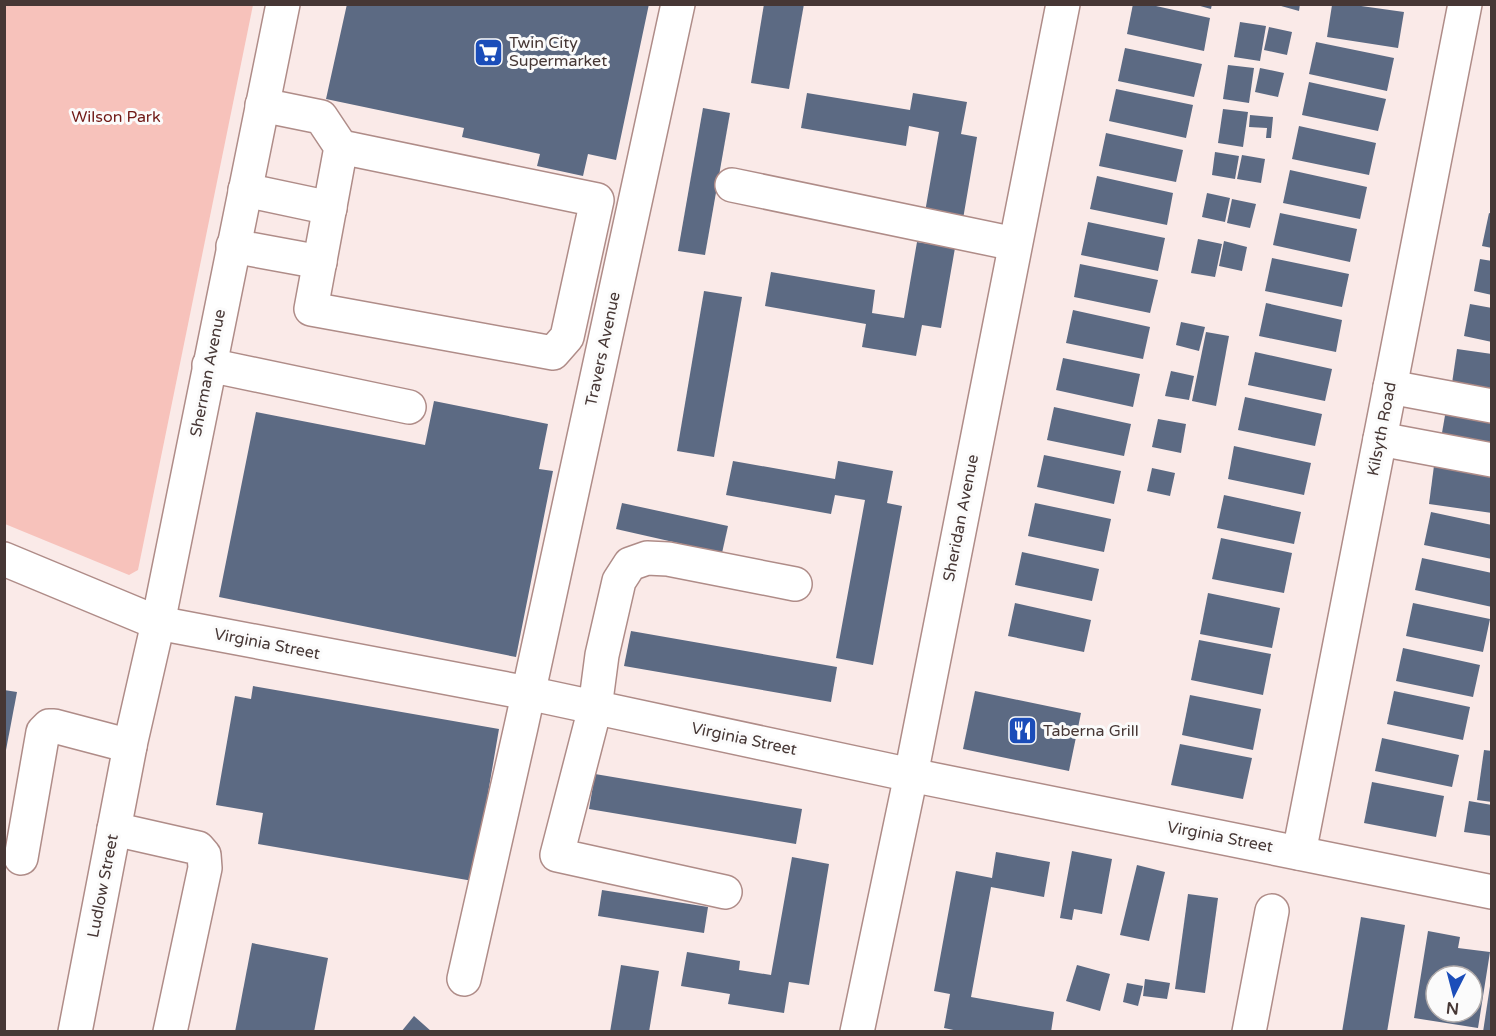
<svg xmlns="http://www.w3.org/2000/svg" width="1496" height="1036" font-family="'Varela Round',sans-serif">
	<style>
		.green { fill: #f7c2bb }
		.building { fill: #5c6a83; fill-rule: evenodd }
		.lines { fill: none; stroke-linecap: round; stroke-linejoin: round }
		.minor-casing { stroke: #af8c88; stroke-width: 36 }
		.minor { stroke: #fff; stroke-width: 33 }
		.labels { text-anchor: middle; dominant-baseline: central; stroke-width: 6; stroke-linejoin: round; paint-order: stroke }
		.poi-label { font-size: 16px; fill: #463735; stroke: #fbfbfb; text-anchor: start }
		.park-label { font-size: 16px; fill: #701916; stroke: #fbfbfb }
		.street-label { font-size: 16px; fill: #463735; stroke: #fbfbfb }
	</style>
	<rect width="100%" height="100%" fill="#faeae8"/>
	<!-- green -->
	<polygon class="green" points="4,5 253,5 138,570 129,575 5,524"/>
	<!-- building -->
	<g class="building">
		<polygon points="347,4 649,4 616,160 588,154 583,176 537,166 540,154 462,137 464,128 326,99"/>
		<polygon points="764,4 804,4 789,89 751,83"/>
		<polygon points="1133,4 1147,4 1210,18 1204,51 1127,34"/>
		<polygon points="1193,4 1212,4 1211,9"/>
		<polygon points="1274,4 1300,4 1299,11"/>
		<polygon points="1332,5 1354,5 1404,12 1398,48 1327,37"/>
		<polygon points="1240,22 1266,26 1260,61 1234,57"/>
		<polygon points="1269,27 1292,32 1287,55 1264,50"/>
		<polygon points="1316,42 1394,58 1387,91 1309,74"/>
		<polygon points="1125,48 1202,64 1194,97 1118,81"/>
		<polygon points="1228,65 1254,68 1249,103 1223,99"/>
		<polygon points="1260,68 1284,73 1278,97 1255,92"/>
		<polygon points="1309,82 1386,99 1378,131 1302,115"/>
		<polygon points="1116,89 1193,105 1186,138 1109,121"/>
		<polygon points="807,93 910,110 913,93 967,102 961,134 977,137 963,219 925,212 939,132 909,126 906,146 801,128"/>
		<polygon points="703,108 730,113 705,255 678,251"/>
		<polygon points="1223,109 1248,112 1243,147 1218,143"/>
		<polygon points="1250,115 1273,117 1271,138 1266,138 1267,128 1249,127"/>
		<polygon points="1299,126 1376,143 1369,175 1292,159"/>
		<polygon points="1106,133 1183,150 1176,182 1099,166"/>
		<polygon points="1215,152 1239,156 1235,179 1212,175"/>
		<polygon points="1242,155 1265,159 1261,183 1237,179"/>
		<polygon points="1290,170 1367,187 1360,219 1283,203"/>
		<polygon points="1097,176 1173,193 1167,225 1090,209"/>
		<polygon points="1207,193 1230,198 1225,222 1202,217"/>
		<polygon points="1232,199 1256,204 1250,228 1227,223"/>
		<polygon points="1280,213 1357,229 1350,262 1273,245"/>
		<polygon points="1489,213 1492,214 1492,248 1482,246"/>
		<polygon points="1088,222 1165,238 1158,271 1081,255"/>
		<polygon points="1198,239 1222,244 1215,277 1191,273"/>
		<polygon points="1224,241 1247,247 1242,271 1219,266"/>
		<polygon points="917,242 955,248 941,328 922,325 916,356 862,347 866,324 765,306 771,272 875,290 872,313 904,318"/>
		<polygon points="1272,258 1349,274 1342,307 1265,291"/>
		<polygon points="1480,259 1492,261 1492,295 1474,291"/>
		<polygon points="1080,264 1158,280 1150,313 1074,297"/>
		<polygon points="704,291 742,297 714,457 677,451"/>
		<polygon points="1266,303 1342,320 1336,352 1259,336"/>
		<polygon points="1470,304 1492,308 1492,342 1464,336"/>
		<polygon points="1073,310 1150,327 1143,359 1066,343"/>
		<polygon points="1181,322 1205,327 1199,351 1176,345"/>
		<polygon points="1206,332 1229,336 1216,406 1192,401"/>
		<polygon points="1457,349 1492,354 1492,404 1450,397"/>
		<polygon points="1255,352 1332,369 1325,401 1248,385"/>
		<polygon points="1063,358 1140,374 1133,407 1056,390"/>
		<polygon points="1171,371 1194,376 1189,400 1165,396"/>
		<polygon points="1245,397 1322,414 1315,446 1238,430"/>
		<polygon points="434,401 548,424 539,469 553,471 516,657 219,597 256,412 425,445"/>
		<polygon points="1447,404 1492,411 1492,458 1439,450"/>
		<polygon points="1054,407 1131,424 1124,456 1047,440"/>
		<polygon points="1158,419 1186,424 1181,453 1152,447"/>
		<polygon points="1234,446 1311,463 1304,495 1228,479"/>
		<polygon points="1044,455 1121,471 1114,504 1037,487"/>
		<polygon points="1435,458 1492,465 1492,513 1429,504"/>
		<polygon points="733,461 835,479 838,461 893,471 887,503 902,506 873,665 836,658 865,500 835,495 831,514 726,495"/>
		<polygon points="1152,468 1175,473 1170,496 1147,491"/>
		<polygon points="1224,495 1301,512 1294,544 1217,528"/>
		<polygon points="622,503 728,526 722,553 616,529"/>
		<polygon points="1035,503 1111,519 1104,552 1028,536"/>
		<polygon points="1431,512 1492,525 1492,559 1424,545"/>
		<polygon points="1221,538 1292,553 1284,593 1212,579"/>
		<polygon points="1022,552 1099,569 1092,601 1015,585"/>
		<polygon points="1422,558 1492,573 1492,607 1415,590"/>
		<polygon points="1208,593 1280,608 1272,648 1200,634"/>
		<polygon points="1015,603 1091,620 1084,652 1008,636"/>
		<polygon points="1413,603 1490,619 1483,652 1406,636"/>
		<polygon points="631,631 837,667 831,702 624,666"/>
		<polygon points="1199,640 1271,654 1263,695 1191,680"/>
		<polygon points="1403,648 1480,665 1473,697 1396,681"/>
		<polygon points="253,686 499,729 473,881 258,844 263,813 216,805 235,696 251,699"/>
		<polygon points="4,690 17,692 6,750 4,750"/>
		<polygon points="975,691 1081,713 1069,771 963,749"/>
		<polygon points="1394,691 1470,707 1463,740 1387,724"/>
		<polygon points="1190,695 1261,709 1253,750 1182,735"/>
		<polygon points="1382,738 1459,755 1452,787 1375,771"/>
		<polygon points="1180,744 1252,758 1243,799 1171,785"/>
		<polygon points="1484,750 1492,751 1492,802 1477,800"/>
		<polygon points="595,774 802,809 796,844 589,809"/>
		<polygon points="1372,782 1444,796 1436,837 1364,823"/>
		<polygon points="1469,801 1492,805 1492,836 1464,832"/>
		<polygon points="1072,851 1112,859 1102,914 1074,909 1072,920 1060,918"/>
		<polygon points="996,852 1050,862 1044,897 991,887 971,997 1054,1012 1051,1032 963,1032 944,1028 950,994 934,991 956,871 992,878"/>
		<polygon points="792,857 829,864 809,985 789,982 784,1013 728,1004 730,994 681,986 687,952 740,961 739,970 771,975"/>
		<polygon points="1137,865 1165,872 1149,941 1120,935"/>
		<polygon points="602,890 708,907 704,933 598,916"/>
		<polygon points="1188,894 1218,898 1205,993 1175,989"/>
		<polygon points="1361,917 1405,925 1387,1032 1342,1032"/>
		<path d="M1428,931l32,6 -2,11 32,4 -12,76 -64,-10zM1436,976h36v36h-36z"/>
		<polygon points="252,943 328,958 314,1032 235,1032"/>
		<polygon points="621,965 659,971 649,1032 610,1032"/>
		<polygon points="1077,965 1110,974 1100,1011 1066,1001"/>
		<polygon points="1145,979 1170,983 1167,999 1143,996"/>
		<polygon points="1127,983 1143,986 1138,1006 1123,1002"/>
		<polygon points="1490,986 1492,986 1492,1032 1483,1032"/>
		<polygon points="414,1016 432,1032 401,1032"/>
	</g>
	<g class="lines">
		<defs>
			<g id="minor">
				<polyline points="262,105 321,117 341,147 597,200 567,337 553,353 311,309 341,147"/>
				<polyline points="732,185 1015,244"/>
				<polyline points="245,190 330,208"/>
				<polyline points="233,246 320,262"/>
				<polyline points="209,365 409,407"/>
				<polyline points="1390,387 1492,406"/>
				<polyline points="1380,439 1492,460"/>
				<polyline points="4,559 158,623 528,693 911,775 1492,892"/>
				<polyline points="114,829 198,848 204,855 205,868 170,1032"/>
				<polyline points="1299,853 1465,4"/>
				<polyline points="21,858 43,732 49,726 54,726 130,746"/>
				<polyline points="725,892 557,855 595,708 602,655 619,581 630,564 647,558 668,559 795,584"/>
				<polyline points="464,979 521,727 678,4"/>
				<polyline points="75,1032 131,741 158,623 283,4"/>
				<polyline points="857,1032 911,775 1063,4"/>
				<polyline points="1249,1032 1272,911"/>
			</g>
		</defs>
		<!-- minor casing -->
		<use href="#minor" class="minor-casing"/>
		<!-- minor -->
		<use href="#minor" class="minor"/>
	</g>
	<!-- icons -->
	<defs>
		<symbol id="supermarket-square" viewBox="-11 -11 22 22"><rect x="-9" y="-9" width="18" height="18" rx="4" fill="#1b4db9" stroke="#fbfbfb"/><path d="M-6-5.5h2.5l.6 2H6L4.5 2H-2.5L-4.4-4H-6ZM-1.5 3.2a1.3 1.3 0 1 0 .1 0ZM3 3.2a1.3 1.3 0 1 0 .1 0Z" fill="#fff"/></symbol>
		<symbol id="restaurant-square" viewBox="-11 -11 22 22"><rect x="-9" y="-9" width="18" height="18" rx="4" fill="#1b4db9" stroke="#fbfbfb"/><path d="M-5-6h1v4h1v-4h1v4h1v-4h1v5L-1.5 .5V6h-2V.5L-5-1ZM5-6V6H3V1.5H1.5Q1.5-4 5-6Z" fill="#fff"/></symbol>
	</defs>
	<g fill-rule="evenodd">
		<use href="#supermarket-square" x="472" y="36" width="33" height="33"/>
		<use href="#restaurant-square" x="1006" y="714" width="33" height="33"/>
	</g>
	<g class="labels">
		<!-- poi labels -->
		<g class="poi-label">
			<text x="509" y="43">Twin City<tspan x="509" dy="18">Supermarket</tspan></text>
			<text x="1043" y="731">Taberna Grill</text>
		</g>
		<!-- park labels -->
		<g class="park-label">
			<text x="116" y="117">Wilson Park</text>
		</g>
		<!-- street labels -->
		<g class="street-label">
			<text transform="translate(603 349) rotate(-78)">Travers Avenue</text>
			<text transform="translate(208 373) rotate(-79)">Sherman Avenue</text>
			<text transform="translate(1382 429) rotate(-79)">Kilsyth Road</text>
			<text transform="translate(961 518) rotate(-79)">Sheridan Avenue</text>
			<text transform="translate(267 644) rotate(11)">Virginia Street</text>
			<text transform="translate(744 739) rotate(12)">Virginia Street</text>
			<text transform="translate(1220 837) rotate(11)">Virginia Street</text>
			<text transform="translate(103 886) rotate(-79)">Ludlow Street</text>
		</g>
	</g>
	<!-- border -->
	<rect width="1496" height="1036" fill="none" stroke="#463735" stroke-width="12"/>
	<!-- north arrow -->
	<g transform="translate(1454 994) rotate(186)"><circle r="28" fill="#fbfbfb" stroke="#b3adac" stroke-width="1.5"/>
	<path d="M0-4.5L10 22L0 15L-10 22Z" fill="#1b4db9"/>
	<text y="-9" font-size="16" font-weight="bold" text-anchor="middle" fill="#463735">N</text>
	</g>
</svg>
